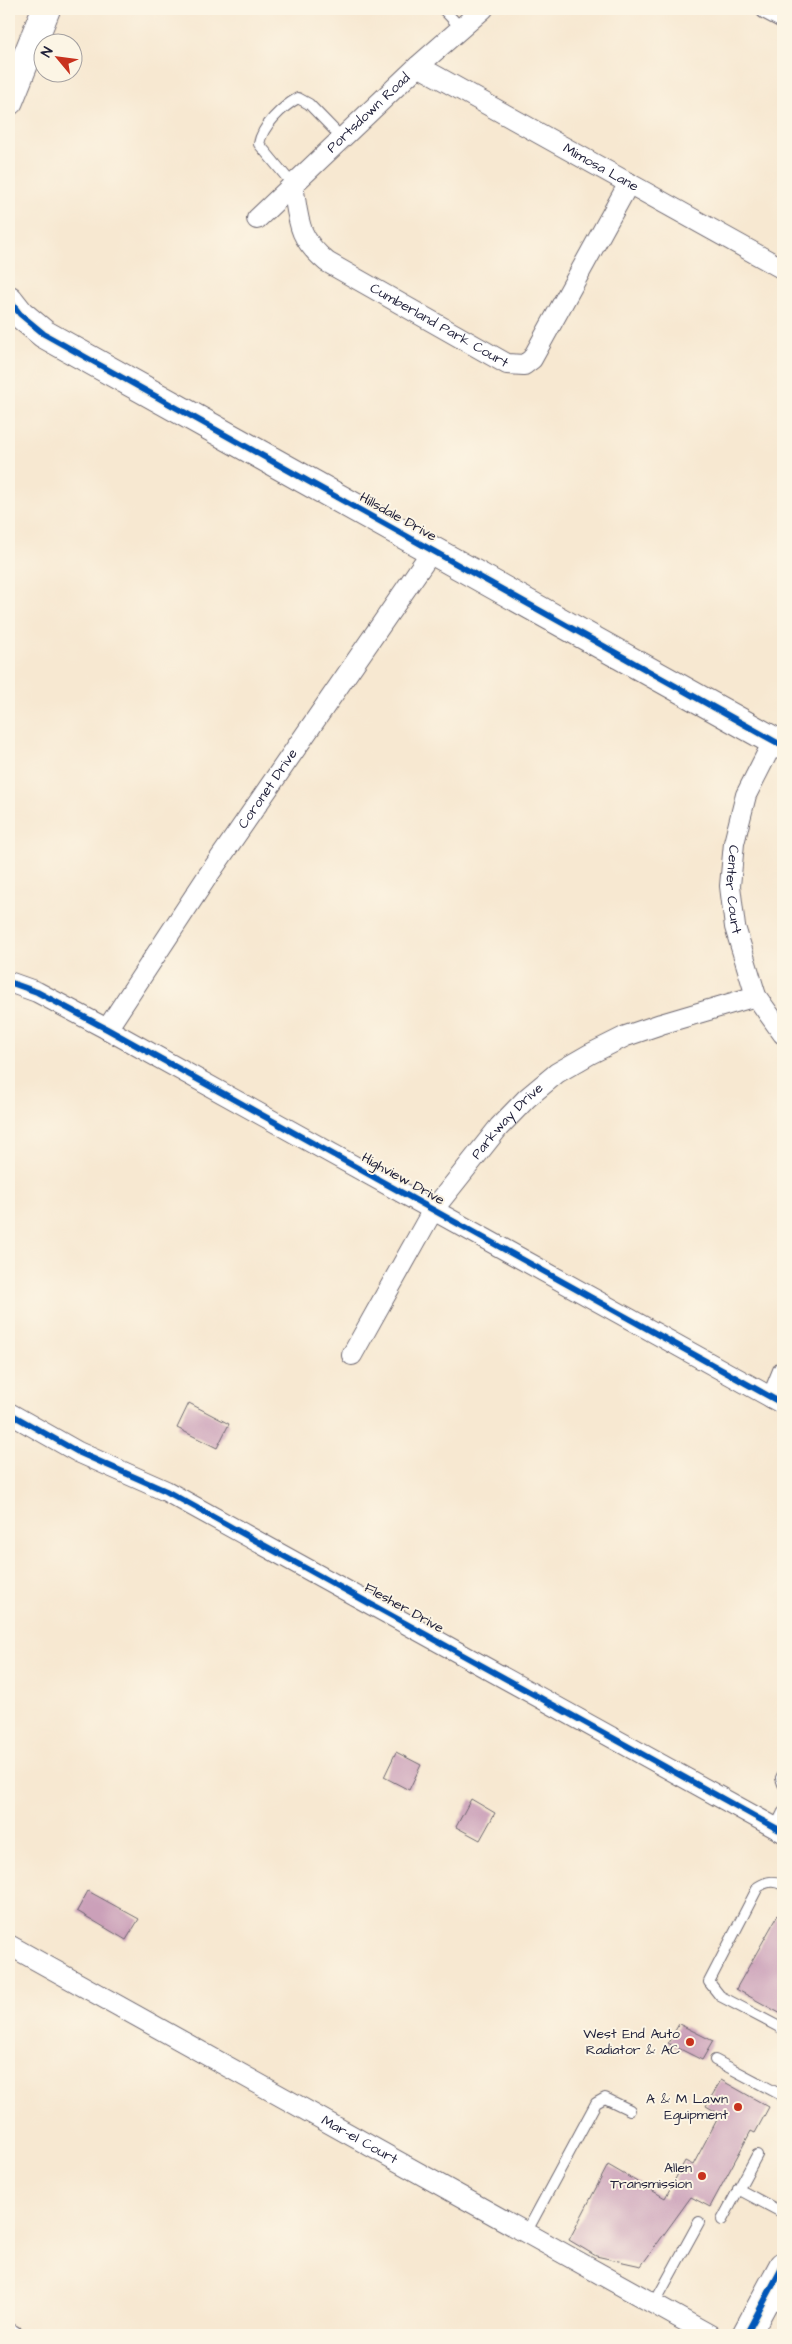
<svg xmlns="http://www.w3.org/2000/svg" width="792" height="2344" font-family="'Architects Daughter',sans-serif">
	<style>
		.building { fill: #cba0b9 }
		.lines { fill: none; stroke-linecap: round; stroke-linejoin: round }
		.lane-casing { stroke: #6d6770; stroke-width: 12 }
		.street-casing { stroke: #6d6770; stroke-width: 22 }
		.secondary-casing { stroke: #6d6770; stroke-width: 30 }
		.highway-casing { stroke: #6d6770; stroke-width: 30 }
		.lane { stroke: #fff; stroke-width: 10 }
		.street { stroke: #fff; stroke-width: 20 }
		.secondary { stroke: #fff; stroke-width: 28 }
		.highway { stroke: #fff; stroke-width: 28 }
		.cycleway-casing { stroke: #fcf5e5; stroke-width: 9 }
		.cycleway { stroke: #0057b8; stroke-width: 6 }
		.poi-dot { fill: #c8321e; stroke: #fcf5e5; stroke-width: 2 }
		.labels { text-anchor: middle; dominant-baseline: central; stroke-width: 4; stroke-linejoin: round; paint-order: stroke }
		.street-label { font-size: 14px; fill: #22223b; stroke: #fcf5e5 }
		.poi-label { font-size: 14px; fill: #22223b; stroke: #fcf5e5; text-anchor: end }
	</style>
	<rect width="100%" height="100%" fill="#fcf5e5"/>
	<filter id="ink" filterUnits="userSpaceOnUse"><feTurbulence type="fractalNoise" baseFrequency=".02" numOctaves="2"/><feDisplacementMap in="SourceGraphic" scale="10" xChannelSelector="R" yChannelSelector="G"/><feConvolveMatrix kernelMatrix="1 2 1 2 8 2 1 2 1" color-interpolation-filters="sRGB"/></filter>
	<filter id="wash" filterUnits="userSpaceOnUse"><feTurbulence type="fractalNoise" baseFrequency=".0096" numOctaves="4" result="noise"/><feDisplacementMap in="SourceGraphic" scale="20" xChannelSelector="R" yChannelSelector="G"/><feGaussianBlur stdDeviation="1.12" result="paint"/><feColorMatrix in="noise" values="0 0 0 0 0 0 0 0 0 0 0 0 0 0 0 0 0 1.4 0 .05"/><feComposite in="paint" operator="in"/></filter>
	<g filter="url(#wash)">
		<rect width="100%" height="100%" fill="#f7e8d1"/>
		<g id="blocks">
			<!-- building -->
			<g class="building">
				<polygon points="189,1403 229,1424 217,1448 177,1428"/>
				<polygon points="396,1752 421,1765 409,1790 384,1777"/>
				<polygon points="471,1799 495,1813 480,1840 456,1827"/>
				<polygon points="88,1891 139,1919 126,1940 77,1911"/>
				<polygon points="783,1906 783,2015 736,1989"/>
				<polygon points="679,2024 713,2041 702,2060 668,2043"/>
				<polygon points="721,2080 769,2107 755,2133 751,2131 710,2207 691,2197 641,2266 596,2256 569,2240 608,2165 665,2198 685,2161 693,2165 720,2114 706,2106"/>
			</g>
		</g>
	</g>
	<g filter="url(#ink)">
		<use href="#blocks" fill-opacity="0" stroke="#6d6770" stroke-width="1"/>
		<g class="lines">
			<defs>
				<g id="lane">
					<polyline points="443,9 461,28"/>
					<path d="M293,185l-34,-41c3,-18 23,-37 39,-46l11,6 33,34"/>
					<polyline points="783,1774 781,1778 783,1784"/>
					<polyline points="775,1828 783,1812"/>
					<path d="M783,1885c-9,-5 -16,-4 -25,2l-49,95 11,14 63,33"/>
					<polyline points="715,2060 783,2096"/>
					<polyline points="738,2189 783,2213"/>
					<polyline points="722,2220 757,2155"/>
					<polyline points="526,2233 596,2103 605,2098 630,2110"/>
					<polyline points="767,2298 783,2308"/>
					<polyline points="654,2304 699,2222"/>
				</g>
				<g id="street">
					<polyline points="766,9 783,18"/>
					<path id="s1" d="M418,66l365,203"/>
					<path id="s2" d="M293,185c6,37 4,52 34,77l180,102 17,1 8,-6 97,-176"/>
					<path id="s3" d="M257,219l161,-153 65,-57"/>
					<path id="s4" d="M774,740l-28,55 -12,48 -4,43 5,41 21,69 27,38"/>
					<polyline points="9,982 37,992 107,1029 783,1404"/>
					<path id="s5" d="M107,1029l100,-152 225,-326"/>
					<path id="s6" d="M352,1355l81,-145 66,-83 28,-29 30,-25 33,-19 36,-18 35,-12 95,-28"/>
					<polyline points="772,1398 783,1371"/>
					<polyline points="9,1413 78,1452 166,1491 783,1832"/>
					<path id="s7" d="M9,1945l701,390"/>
					<polyline points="9,2334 12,2335"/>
				</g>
				<g id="secondary">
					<polyline points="9,101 46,9"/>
					<polyline points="9,300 20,314 44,334 783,746"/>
				</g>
				<polyline id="highway" points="746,2335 783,2266"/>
			</defs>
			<!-- lane casing -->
			<use href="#lane" class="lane-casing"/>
			<!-- street casing -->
			<use href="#street" class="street-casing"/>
			<!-- secondary casing -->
			<use href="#secondary" class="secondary-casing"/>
			<!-- highway casing -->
			<use href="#highway" class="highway-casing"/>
			<!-- lane -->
			<use href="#lane" class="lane"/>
			<!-- street -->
			<use href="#street" class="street"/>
			<!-- secondary -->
			<use href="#secondary" class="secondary"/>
			<!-- highway -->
			<use href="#highway" class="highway"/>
			<defs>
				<g id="cycleway">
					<polyline points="9,300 20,314 44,334 783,746"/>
					<polyline points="9,982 37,992 107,1029 783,1404"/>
					<polyline points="9,1413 78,1452 166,1491 783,1832"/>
					<polyline points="746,2335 783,2266"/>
				</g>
			</defs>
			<!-- cycleway casing -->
			<use href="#cycleway" class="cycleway-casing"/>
			<!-- cycleway -->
			<use href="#cycleway" class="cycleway"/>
		</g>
	</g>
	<!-- markers -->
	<g class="poi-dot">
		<circle cx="690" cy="2042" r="5"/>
		<circle cx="738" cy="2107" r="5"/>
		<circle cx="702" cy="2176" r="5"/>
	</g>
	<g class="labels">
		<!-- street labels -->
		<g class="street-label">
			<text stroke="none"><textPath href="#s3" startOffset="154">Portsdown Road</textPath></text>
			<text stroke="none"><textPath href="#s1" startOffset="209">Mimosa Lane</textPath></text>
			<text stroke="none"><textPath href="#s2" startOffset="216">Cumberland Park Court</textPath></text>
			<text transform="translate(398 517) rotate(29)">Hillsdale Drive</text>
			<text stroke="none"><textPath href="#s5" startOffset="289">Coronet Drive</textPath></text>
			<text stroke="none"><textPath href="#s4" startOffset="158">Center Court</textPath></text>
			<text stroke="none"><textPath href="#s6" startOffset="282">Parkway Drive</textPath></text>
			<text transform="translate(403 1179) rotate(29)">Highview Drive</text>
			<text transform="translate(404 1608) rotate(29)">Flesher Drive</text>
			<text stroke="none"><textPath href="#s7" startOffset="401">Mar-el Court</textPath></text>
		</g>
		<!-- poi labels -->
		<g class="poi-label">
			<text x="680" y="2034">West End Auto<tspan x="680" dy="16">Radiator &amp; AC</tspan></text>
			<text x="728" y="2099">A &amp; M Lawn<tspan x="728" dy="16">Eguipment</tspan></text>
			<text x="692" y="2168">Allen<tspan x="692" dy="16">Transmission</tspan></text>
		</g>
	</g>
	<!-- margin -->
	<rect width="792" height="2344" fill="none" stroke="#fcf5e5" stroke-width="30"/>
	<!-- north arrow -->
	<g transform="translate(58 58) rotate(299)"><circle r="24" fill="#fcf5e5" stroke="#a5a1a1"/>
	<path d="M0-4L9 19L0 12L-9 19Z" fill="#c8321e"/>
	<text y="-8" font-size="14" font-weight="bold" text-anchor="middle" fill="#22223b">N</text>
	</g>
</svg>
